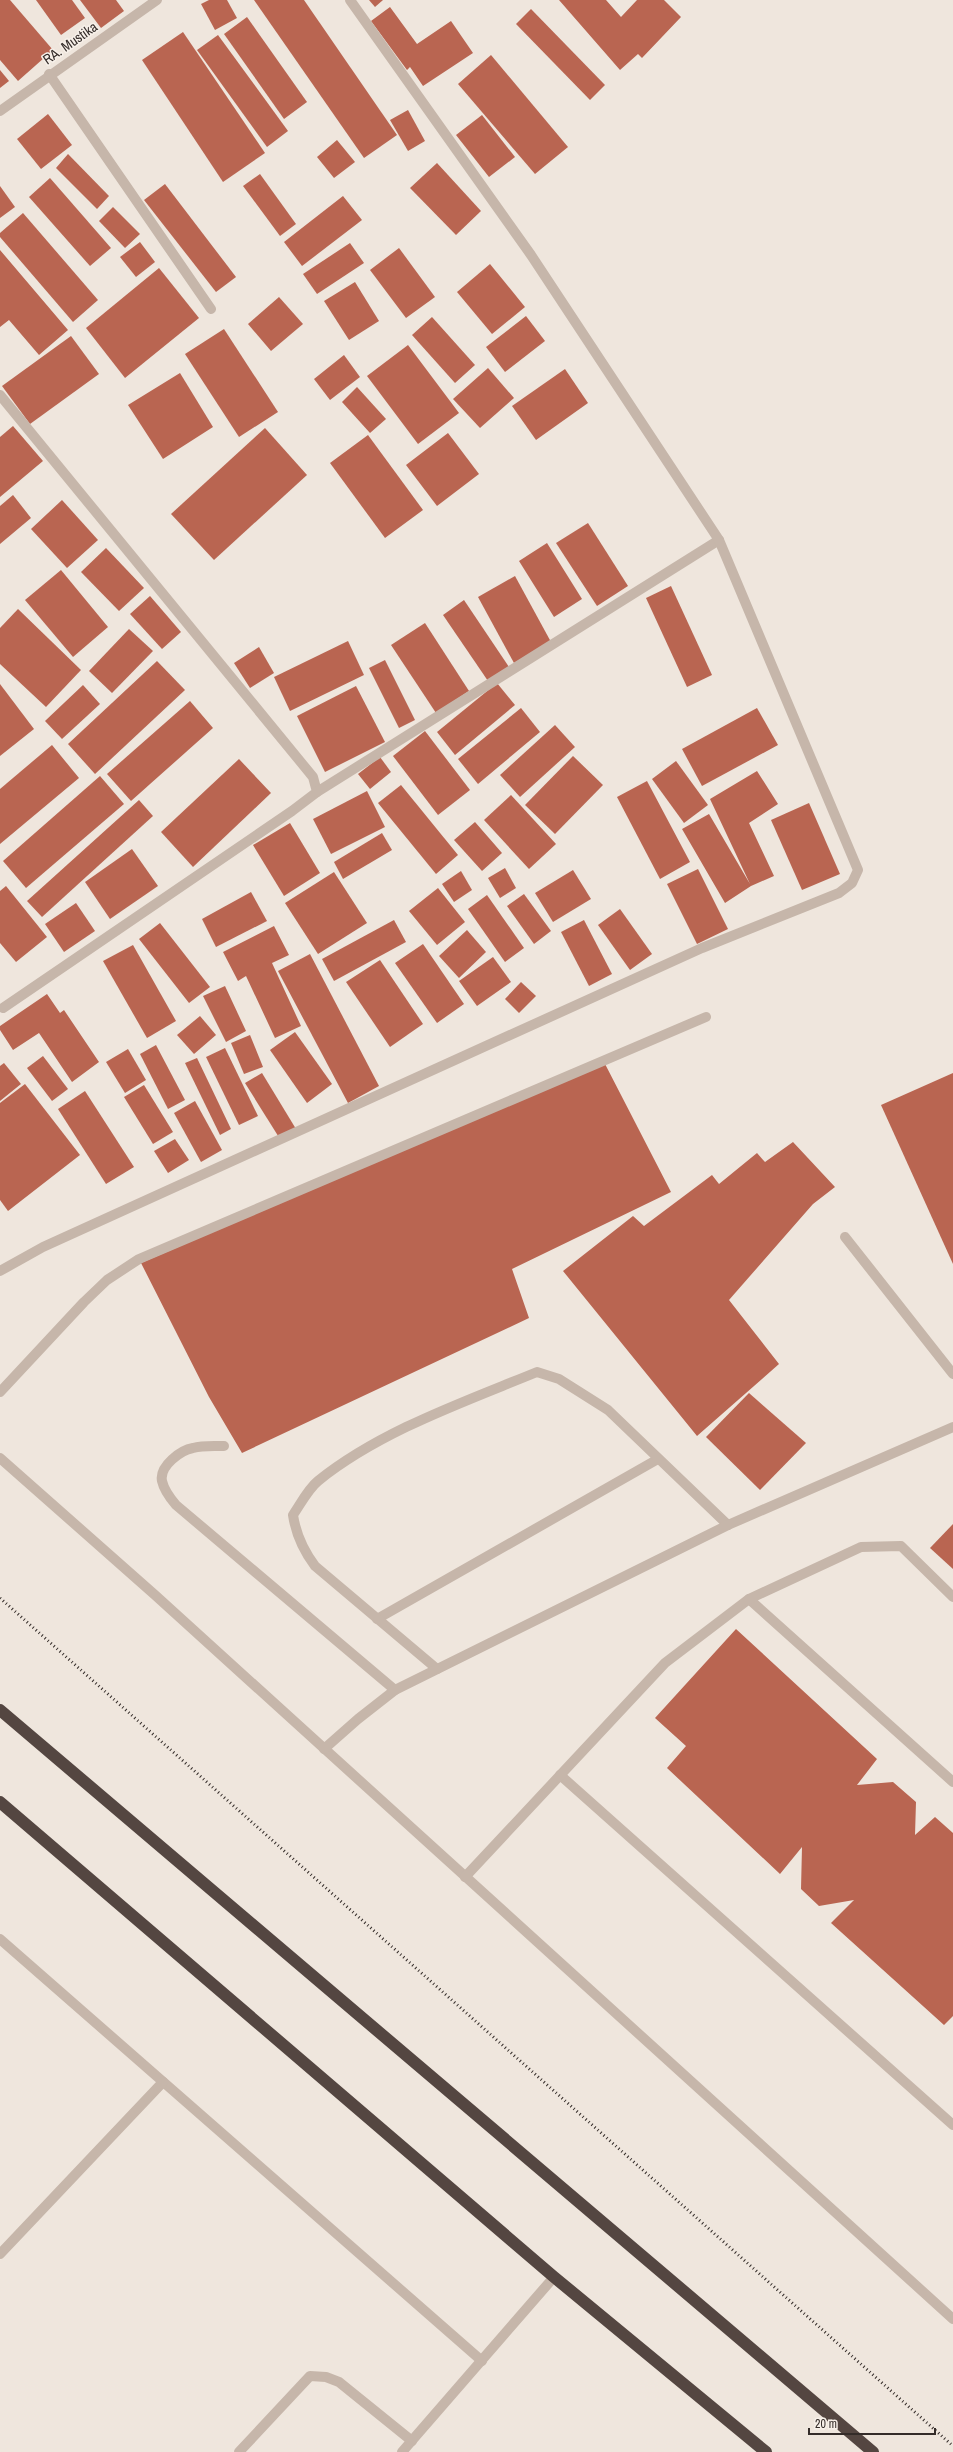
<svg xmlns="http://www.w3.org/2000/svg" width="953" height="2452" font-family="'Archivo Narrow',sans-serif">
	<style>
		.building { fill: #b96551 }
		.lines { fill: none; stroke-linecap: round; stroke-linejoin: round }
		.minor { stroke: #c6b6aa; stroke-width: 10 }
		.highway { stroke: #544641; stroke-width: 12 }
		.rail { stroke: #342c29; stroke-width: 3; stroke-dasharray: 1 3; stroke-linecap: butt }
		.labels { text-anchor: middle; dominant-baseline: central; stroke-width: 3; stroke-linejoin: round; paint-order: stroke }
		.street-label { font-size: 14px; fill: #342c29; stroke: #f7f0e9 }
	</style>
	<rect width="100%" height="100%" fill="#efe6dd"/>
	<!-- building -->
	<g class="building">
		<polygon points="0,0 10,0 53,50 18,81 0,60"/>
		<polygon points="36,0 72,0 85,18 61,35"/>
		<polygon points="80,0 116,0 124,11 101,28"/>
		<polygon points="209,0 227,0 237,18 215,30 201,4"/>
		<polygon points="254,0 304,0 397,135 364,158"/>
		<polygon points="369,0 383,0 375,7"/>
		<polygon points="559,0 606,0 621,17 637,0 664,0 681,17 642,58 638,54 620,70"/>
		<polygon points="390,7 417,44 451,21 473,53 423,86 410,67 407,70 371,21"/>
		<polygon points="531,9 605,85 590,100 516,24"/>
		<polygon points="247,17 307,102 284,119 224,34"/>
		<polygon points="183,32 265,153 223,182 142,60"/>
		<polygon points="218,35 288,131 267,147 197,50"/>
		<polygon points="491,55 568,147 535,174 458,84"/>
		<polygon points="0,70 9,81 0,88"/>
		<polygon points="408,110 425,141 408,151 390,120"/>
		<polygon points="48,114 72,145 41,169 17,139"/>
		<polygon points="482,115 515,157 489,177 456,135"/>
		<polygon points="337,140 355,162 334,178 317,157"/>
		<polygon points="68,154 109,196 97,209 56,168"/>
		<polygon points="437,163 481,211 456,235 410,188"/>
		<polygon points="260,174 296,224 280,236 243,186"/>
		<polygon points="50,178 111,248 90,266 29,197"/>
		<polygon points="165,184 236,277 216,292 144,200"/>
		<polygon points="0,186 15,207 0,218"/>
		<polygon points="343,196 362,220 302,266 284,242"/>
		<polygon points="113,207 140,234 125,248 99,221"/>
		<polygon points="23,213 98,300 73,322 0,237 0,233"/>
		<polygon points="140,242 155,262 136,277 120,257"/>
		<polygon points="350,243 364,263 317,294 303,274"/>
		<polygon points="399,248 435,297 406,318 370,270"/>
		<polygon points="0,250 68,330 39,355 9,320 0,327"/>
		<polygon points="490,264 525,307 492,334 457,292"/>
		<polygon points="159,268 199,318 125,378 86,328"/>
		<polygon points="355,282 379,321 349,340 324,301"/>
		<polygon points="279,297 303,324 271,351 248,324"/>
		<polygon points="526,316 545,341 505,372 486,347"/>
		<polygon points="432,317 475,365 455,383 412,335"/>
		<polygon points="224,329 278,412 239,437 185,354"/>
		<polygon points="71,336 99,374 30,424 2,386"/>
		<polygon points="408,345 459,413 418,444 367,376"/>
		<polygon points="344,355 360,377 330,400 314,379"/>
		<polygon points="488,368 514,398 480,428 453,399"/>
		<polygon points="565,369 588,403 536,440 512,406"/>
		<polygon points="180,373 213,427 163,459 128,405"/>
		<polygon points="357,387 386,419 370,433 342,402"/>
		<polygon points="13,426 43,461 0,497 0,437"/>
		<polygon points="265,428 307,475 214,560 171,514"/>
		<polygon points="448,433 479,474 437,506 406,465"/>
		<polygon points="368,435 423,510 385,538 330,463"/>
		<polygon points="13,495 31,518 0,544 0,506"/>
		<polygon points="62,500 98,540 67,568 31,529"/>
		<polygon points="588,523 628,586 597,606 556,543"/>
		<polygon points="547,543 582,599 554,617 519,561"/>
		<polygon points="106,548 144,588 119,611 81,572"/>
		<polygon points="61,570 108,627 73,657 25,600"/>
		<polygon points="515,576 551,642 514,663 478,597"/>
		<polygon points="671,586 712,675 687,687 646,598"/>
		<polygon points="150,596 181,632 162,649 130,614"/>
		<polygon points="464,600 509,667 488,681 443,615"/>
		<polygon points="18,609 81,670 46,707 0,664 0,628"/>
		<polygon points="425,623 469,691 436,713 391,645"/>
		<polygon points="129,629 153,651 112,693 89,671"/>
		<polygon points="348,641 364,675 290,711 274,677"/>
		<polygon points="259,647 274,673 250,688 234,663"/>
		<polygon points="385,660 415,720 399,728 369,668"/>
		<polygon points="157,661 185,690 95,774 68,744"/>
		<polygon points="497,683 515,705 455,755 437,732"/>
		<polygon points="0,684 34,729 0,756"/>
		<polygon points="83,685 100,704 62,739 45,721"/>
		<polygon points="356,686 385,742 325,772 297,716"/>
		<polygon points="190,701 213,728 131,801 107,774"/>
		<polygon points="521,708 540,732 478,784 458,759"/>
		<polygon points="757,708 778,745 702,786 682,749"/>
		<polygon points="555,725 575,747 520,797 500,775"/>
		<polygon points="425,731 470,790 438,815 393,756"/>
		<polygon points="52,745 79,778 0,844 0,789"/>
		<polygon points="573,756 603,785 555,834 525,805"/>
		<polygon points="380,757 391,772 370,789 358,774"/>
		<polygon points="239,759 271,793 193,867 161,832"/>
		<polygon points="676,761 708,805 684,823 652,779"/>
		<polygon points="757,771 778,804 749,823 774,876 751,886 725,903 682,829 709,814 750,884 710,799"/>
		<polygon points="100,776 124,804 26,888 3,861"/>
		<polygon points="647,781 690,862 660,879 617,797"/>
		<polygon points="401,785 458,855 436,874 378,803"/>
		<polygon points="367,791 385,827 331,854 313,819"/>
		<polygon points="511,795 556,844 529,869 484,820"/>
		<polygon points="139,800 153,816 42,917 27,901"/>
		<polygon points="809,803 840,874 802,890 771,820"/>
		<polygon points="475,822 502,853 482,871 454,840"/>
		<polygon points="290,823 320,873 284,896 253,845"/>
		<polygon points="382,833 392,850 343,879 334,862"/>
		<polygon points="132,849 158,886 110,919 85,882"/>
		<polygon points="505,868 516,888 500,898 488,878"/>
		<polygon points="698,869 728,929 697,944 667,884"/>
		<polygon points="573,870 591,899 553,922 535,893"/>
		<polygon points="461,871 472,890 454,902 442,884"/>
		<polygon points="334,872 367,923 318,954 285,903"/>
		<polygon points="6,886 47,937 16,962 0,943 0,891"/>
		<polygon points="438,888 465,922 437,945 409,911"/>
		<polygon points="251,892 267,921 216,947 202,919"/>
		<polygon points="524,894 551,931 534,944 507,906"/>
		<polygon points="487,895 524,948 505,962 468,909"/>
		<polygon points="76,903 95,931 64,952 45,924"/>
		<polygon points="620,909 652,954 630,970 598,925"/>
		<polygon points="394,920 406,942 334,981 322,959"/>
		<polygon points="584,920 612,974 589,986 561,932"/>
		<polygon points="160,923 210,987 189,1003 139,939"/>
		<polygon points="274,926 289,955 272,963 301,1026 275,1038 246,976 238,981 223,952"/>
		<polygon points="467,930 486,952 459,978 439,956"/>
		<polygon points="423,944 464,1004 437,1023 395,963"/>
		<polygon points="133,945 176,1021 147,1038 103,961"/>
		<polygon points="310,954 379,1086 348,1103 278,971"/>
		<polygon points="493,957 511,982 477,1006 459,981"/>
		<polygon points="380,960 423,1024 390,1047 346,982"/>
		<polygon points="521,982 536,996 519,1013 505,999"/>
		<polygon points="225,986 246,1031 226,1042 203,996"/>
		<polygon points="47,994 60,1013 64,1010 99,1062 72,1082 39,1033 13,1050 0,1030 0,1026"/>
		<polygon points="200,1016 216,1035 194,1054 177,1035"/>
		<polygon points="295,1032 332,1084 307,1103 270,1050"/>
		<polygon points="250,1035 263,1067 244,1074 231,1043"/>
		<polygon points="156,1045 185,1100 168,1109 140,1054"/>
		<polygon points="225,1048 258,1116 239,1125 206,1057"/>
		<polygon points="128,1049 146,1080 125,1093 106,1062"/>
		<polygon points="43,1056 68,1089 52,1101 27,1068"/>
		<polygon points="197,1058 231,1129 220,1135 185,1063"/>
		<polygon points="604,1062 671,1192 512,1269 529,1318 242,1453 209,1397 141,1263"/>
		<polygon points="4,1063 21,1084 0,1101 0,1066"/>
		<polygon points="262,1073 296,1129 280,1139 245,1083"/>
		<polygon points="953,1073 953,1264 881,1105"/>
		<polygon points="25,1084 80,1155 8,1211 0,1200 0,1103"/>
		<polygon points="144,1085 173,1132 153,1144 124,1097"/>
		<polygon points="85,1091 134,1167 106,1184 58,1109"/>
		<polygon points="195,1101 222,1150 201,1162 174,1113"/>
		<polygon points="175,1139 189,1160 168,1173 154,1151"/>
		<polygon points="793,1142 835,1187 813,1204 729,1300 779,1364 697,1436 563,1271 633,1216 644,1226 712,1175 719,1184 757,1153 765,1162"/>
		<polygon points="749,1393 806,1443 760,1490 706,1437"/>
		<polygon points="953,1524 953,1569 930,1548"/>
		<polygon points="736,1629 877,1759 857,1785 893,1782 916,1802 915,1835 935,1817 953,1833 953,2016 944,2025 831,1923 854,1900 819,1906 801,1889 802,1847 780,1874 667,1768 686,1746 655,1718"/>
	</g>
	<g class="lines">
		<!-- minor -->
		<g class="minor">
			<polyline points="49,74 211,309"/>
			<polyline points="0,111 157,0"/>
			<polyline points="0,395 313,777 317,792 292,811 3,1008"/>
			<polyline points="317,792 719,540"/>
			<polyline points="845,1237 953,1374"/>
			<polyline points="0,1271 43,1247 702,948 839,893 852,883 858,870 719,540 531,255 350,0"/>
			<polyline points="0,1392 84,1302 107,1280 139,1259 706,1017"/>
			<path d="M224,1446c-9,0 -21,-1 -31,2 -12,2 -34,18 -31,33 2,9 8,17 14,24l219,185"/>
			<polyline points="0,1458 155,1595 953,2319"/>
			<polyline points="749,1599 953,1782"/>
			<polyline points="377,1619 658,1459"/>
			<path d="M437,1669l-122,-103c-12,-16 -19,-31 -22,-51 7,-10 15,-26 25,-34 62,-50 146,-79 219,-109l22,7 49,31 120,115"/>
			<polyline points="324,1749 358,1719 395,1690 728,1525 953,1427"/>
			<polyline points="560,1775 953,2125"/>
			<polyline points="465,1877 665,1663 749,1599 861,1547 901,1546 953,1597"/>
			<polyline points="0,1939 482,2361"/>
			<polyline points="0,2254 163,2082"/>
			<polyline points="239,2452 310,2376 326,2377 339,2382 412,2441"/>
			<polyline points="402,2452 554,2277"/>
		</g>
		<!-- highway -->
		<g class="highway">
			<polyline points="0,1710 873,2452"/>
			<polyline points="0,1802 554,2277 766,2452"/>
		</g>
		<!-- rail -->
		<polyline class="rail" points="0,1598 953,2446"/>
	</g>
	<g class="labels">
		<!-- street labels -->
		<g class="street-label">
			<text transform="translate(70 43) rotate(-35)">RA. Mustika</text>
		</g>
	</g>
	<!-- scale -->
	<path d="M809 2428v6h126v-6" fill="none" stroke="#342c29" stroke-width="2"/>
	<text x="815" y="2428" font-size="12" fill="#342c29" stroke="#f7f0e9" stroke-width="3" paint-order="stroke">20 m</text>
</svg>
